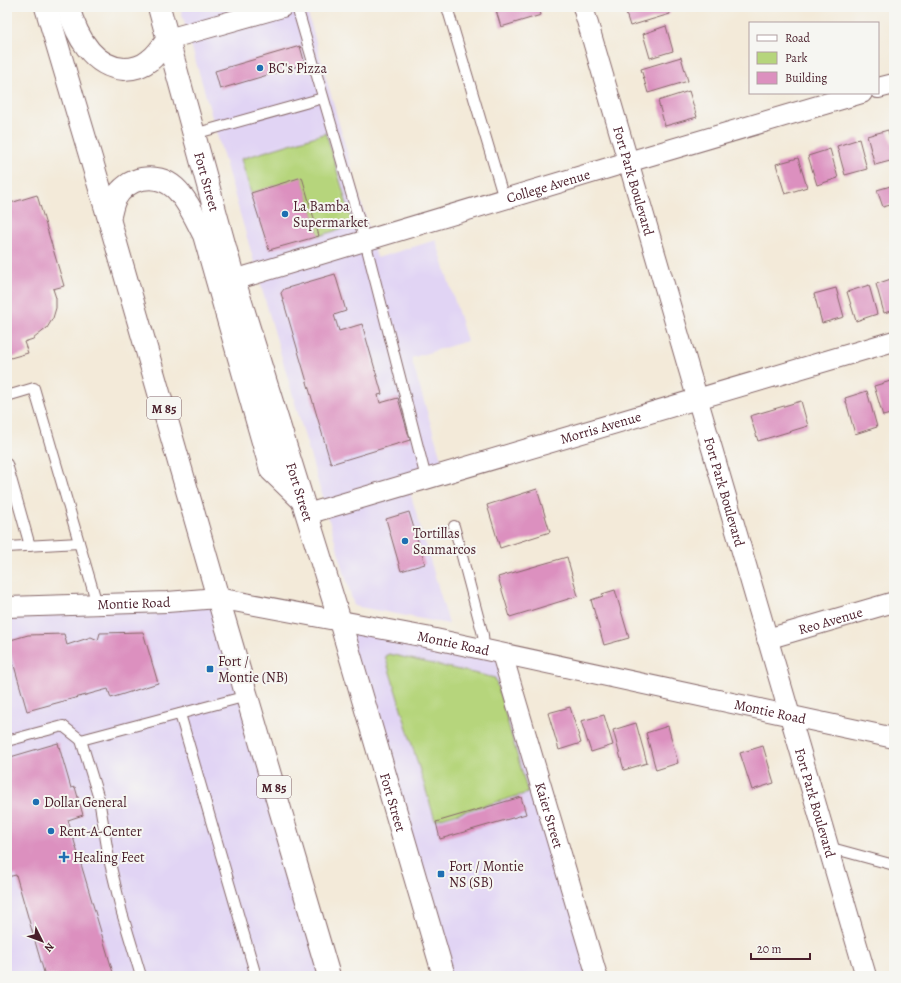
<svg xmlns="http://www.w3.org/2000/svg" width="901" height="983" font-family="Alegreya,serif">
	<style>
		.built { fill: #e1d4f4 }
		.green { fill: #b6d57c; stroke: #807a54 }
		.building { fill: #dc90bf }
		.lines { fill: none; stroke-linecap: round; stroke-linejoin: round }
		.lane-casing { stroke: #856668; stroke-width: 12 }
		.street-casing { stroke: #856668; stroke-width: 22 }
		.primary-casing { stroke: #856668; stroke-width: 24 }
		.lane { stroke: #fff; stroke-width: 10 }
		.street { stroke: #fff; stroke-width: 20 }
		.primary { stroke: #fff; stroke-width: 22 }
		.poi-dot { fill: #1f6fb2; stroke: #f6f6f2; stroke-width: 1.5 }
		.labels { text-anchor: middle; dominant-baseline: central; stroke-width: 4; stroke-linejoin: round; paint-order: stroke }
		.shield { fill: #f6f6f2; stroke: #7e6067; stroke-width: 1 }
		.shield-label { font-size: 13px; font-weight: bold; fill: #4a1f2b }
		.poi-label { font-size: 14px; fill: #4a1f2b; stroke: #f6f6f2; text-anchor: start }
		.street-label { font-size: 14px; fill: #4a1f2b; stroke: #f6f6f2 }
	</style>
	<rect width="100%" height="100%" fill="#f6f6f2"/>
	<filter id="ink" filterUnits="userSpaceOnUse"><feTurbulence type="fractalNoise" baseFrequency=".025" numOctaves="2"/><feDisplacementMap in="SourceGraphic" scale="8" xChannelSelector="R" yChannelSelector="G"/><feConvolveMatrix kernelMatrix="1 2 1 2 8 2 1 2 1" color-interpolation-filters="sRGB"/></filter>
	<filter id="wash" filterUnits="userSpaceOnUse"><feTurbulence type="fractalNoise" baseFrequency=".012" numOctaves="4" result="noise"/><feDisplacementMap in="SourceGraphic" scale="16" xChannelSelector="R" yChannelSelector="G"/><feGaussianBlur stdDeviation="0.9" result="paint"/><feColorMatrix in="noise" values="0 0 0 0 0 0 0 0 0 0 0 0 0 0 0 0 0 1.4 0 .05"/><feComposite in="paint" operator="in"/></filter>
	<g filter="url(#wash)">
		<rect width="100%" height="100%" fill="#f3ead9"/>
		<!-- built -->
		<g class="built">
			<polygon points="180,7 306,7 377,258 436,240 467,341 411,358 442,462 405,475 449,624 354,606"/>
			<polygon points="218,598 329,976 7,976 7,607"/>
			<polygon points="340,621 502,654 597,976 444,976"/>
		</g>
		<!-- green -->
		<g class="green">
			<polygon points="326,133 353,225 319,236 302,178 251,193 241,159"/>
			<polygon points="389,654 495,678 528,793 435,820 385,656"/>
		</g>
		<g id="blocks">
			<!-- building -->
			<g class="building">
				<polygon points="495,7 539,7 541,15 501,27"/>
				<polygon points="624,7 668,7 670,14 630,26"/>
				<polygon points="666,26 673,51 650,58 643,34"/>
				<polygon points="300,46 305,64 220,89 215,71"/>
				<polygon points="681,57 688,81 648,93 641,69"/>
				<polygon points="689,91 697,117 665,126 658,101"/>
				<polygon points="888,130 894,150 894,160 875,165 867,136"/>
				<polygon points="859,139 867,169 845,175 837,146"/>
				<polygon points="830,149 838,178 817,185 808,156"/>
				<polygon points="798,158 807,187 785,194 776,164"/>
				<polygon points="302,177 319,236 269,250 251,193"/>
				<polygon points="894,185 894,204 883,207 877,190"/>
				<polygon points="37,195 64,286 53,289 56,298 56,308 53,318 47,328 33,339 24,342 28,353 7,359 7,204"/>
				<polygon points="335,274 346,311 334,315 339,331 362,324 382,394 378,395 380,403 398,398 410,440 331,464 281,293 284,289"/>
				<polygon points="894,278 894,310 884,313 876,284"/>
				<polygon points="869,285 877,314 856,321 847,292"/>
				<polygon points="836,288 844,317 822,323 814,294"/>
				<polygon points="894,380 894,413 883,416 874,386"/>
				<polygon points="867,391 877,427 855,434 845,398"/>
				<polygon points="801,401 808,426 758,441 750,416"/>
				<polygon points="537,489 550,532 500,548 487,505"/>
				<polygon points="409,512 425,564 401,571 386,519"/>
				<polygon points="567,557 578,596 510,617 498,577"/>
				<polygon points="615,590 629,638 604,645 591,600 603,596 602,594"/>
				<polygon points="143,632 158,683 111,698 108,689 27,711 7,641 28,635 64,634 67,645 91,637 98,640 100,633"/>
				<polygon points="570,707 581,743 559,750 548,713"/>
				<polygon points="604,715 613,745 591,752 581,721"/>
				<polygon points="636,723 647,763 624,770 613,730"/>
				<polygon points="668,726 678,763 656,770 646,733"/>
				<polygon points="58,743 71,788 75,787 83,815 68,820 114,976 45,976 16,875 7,877 7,758"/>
				<polygon points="763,746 774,783 752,790 740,753"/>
				<polygon points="521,797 526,814 440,839 436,822"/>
			</g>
		</g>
	</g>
	<g filter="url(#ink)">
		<use href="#blocks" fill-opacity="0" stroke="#856668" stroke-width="1"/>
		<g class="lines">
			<defs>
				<g id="lane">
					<polyline points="297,7 365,241 426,478"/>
					<polyline points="447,7 504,199"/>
					<polyline points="194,134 323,98"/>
					<polyline points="7,396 34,388 97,604"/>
					<polyline points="7,464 30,546"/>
					<polyline points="454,526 483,635 484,650"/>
					<polyline points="7,547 79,543"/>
					<polyline points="180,714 256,976"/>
					<polyline points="7,741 63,726 81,740"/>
					<polyline points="828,847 894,865"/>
					<polyline points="141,976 122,913 109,859 99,799 81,740 247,696"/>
				</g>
				<g id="street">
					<path id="s1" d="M583,7l283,969"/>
					<polyline points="168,39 282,7"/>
					<polyline points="878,88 894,84"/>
					<path id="s2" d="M234,280l394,-118 234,-69"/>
					<path id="s3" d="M307,514l587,-173"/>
					<path id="s4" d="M7,607l160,-5 51,-4 208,39 468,101"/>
					<path id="s5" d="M767,639l127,-37"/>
					<path id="s6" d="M502,654l95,322"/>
				</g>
				<g id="primary">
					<polyline points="46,7 109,219 218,598 329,976"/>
					<path d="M68,7c8,27 24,60 56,62 9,0 19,-3 26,-9 7,-5 13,-14 18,-21"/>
					<path id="s7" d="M159,7l75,273 106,341 104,355"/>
					<path d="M109,219c2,-6 3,-15 6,-20 12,-22 41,-28 60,-11 13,12 21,32 29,47l67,235 30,29"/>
				</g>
			</defs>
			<!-- lane casing -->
			<use href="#lane" class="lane-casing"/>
			<!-- street casing -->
			<use href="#street" class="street-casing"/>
			<!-- primary casing -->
			<use href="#primary" class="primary-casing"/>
			<!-- lane -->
			<use href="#lane" class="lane"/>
			<!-- street -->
			<use href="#street" class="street"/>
			<!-- primary -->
			<use href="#primary" class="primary"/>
		</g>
	</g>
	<!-- markers -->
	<g class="poi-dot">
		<circle cx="260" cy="68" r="4"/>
		<circle cx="285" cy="214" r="4"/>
		<circle cx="405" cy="541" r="4"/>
		<rect x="206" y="665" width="8" height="8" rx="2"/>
		<circle cx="36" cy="802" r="4"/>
		<circle cx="51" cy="831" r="4"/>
		<path d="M62 851h4v4h4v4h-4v4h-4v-4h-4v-4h4z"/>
		<rect x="437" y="870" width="8" height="8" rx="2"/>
	</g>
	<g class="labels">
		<!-- shield labels -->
		<g class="shield">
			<rect x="147" y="397" width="34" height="22" rx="3"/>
			<rect x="257" y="776" width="34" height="22" rx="3"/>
		</g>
		<g class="shield-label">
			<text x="164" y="408">M 85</text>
			<text x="274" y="787">M 85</text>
		</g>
		<!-- poi labels -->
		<g class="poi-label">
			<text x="268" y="68">BC's Pizza</text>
			<text x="293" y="206">La Bamba<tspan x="293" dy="16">Supermarket</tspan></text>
			<text x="413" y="533">Tortillas<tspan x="413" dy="16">Sanmarcos</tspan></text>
			<text x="218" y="661">Fort /<tspan x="218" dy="16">Montie (NB)</tspan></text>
			<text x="44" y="802">Dollar General</text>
			<text x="59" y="831">Rent-A-Center</text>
			<text x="73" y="857">Healing Feet</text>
			<text x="449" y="866">Fort / Montie<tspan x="449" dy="16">NS (SB)</tspan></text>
		</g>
		<!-- street labels -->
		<g class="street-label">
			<text stroke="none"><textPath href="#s1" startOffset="181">Fort Park Boulevard</textPath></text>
			<text stroke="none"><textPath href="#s7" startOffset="181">Fort Street</textPath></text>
			<text stroke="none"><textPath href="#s2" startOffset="328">College Avenue</textPath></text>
			<text stroke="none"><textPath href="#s3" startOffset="306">Morris Avenue</textPath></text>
			<text stroke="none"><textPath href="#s7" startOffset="505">Fort Street</textPath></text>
			<text stroke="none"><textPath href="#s1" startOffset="505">Fort Park Boulevard</textPath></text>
			<text stroke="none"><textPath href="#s4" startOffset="127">Montie Road</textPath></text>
			<text stroke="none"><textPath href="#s5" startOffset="66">Reo Avenue</textPath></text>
			<text stroke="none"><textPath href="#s4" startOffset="451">Montie Road</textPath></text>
			<text stroke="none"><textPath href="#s4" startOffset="775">Montie Road</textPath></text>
			<text stroke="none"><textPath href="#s7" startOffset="829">Fort Street</textPath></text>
			<text stroke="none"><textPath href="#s1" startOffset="829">Fort Park Boulevard</textPath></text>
			<text stroke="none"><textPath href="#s6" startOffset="168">Kaier Street</textPath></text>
		</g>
	</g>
	<!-- margin -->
	<rect width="901" height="983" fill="none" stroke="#f6f6f2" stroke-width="24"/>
	<!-- legend -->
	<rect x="749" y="22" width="130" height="72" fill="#f6f6f2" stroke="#b1a0a2"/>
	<rect x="757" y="35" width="20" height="6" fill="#ffffff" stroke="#b1a0a2"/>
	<text x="785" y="42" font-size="12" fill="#4a1f2b">Road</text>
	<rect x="757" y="52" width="20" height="12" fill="#b6d57c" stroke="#b1a0a2"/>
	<text x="785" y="62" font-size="12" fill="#4a1f2b">Park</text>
	<rect x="757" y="72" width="20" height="12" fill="#dc90bf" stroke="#b1a0a2"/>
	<text x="785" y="82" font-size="12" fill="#4a1f2b">Building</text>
	<!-- north arrow -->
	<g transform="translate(42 941) rotate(132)" stroke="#f6f6f2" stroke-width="3" paint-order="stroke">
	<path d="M0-3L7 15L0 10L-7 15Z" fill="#4a1f2b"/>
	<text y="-6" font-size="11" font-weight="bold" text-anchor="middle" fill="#4a1f2b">N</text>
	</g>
	<!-- scale -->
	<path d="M751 953v6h59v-6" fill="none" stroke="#4a1f2b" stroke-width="2"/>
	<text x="757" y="953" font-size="12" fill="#4a1f2b" stroke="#f6f6f2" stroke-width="3" paint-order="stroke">20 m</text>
</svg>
